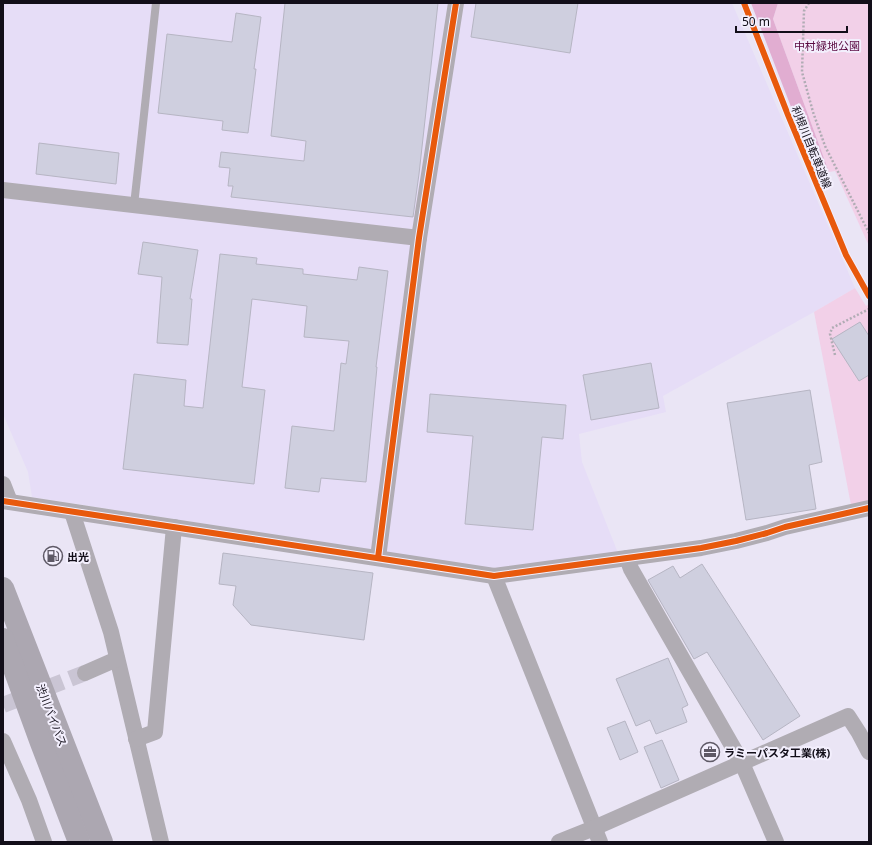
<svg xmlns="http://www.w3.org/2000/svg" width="872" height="845" font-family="'Noto Sans','Noto Sans JP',sans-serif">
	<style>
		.built { fill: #e6ddf7 }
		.green { fill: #f2d0e8 }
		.forest { fill: #e1add1 }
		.building { fill: #cfcfdf; stroke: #b6b5c3 }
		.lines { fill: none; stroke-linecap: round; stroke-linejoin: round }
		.minor-tunnel { stroke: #cac5d4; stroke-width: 16; stroke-dasharray: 16 8; stroke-linecap: butt }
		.path { stroke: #b0acb4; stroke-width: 2.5; stroke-dasharray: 2 2; stroke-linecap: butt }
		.service { stroke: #b0acb3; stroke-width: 8 }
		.minor { stroke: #b0acb3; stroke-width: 16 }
		.trunk { stroke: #aca7b1; stroke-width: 22 }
		.cycleway-casing { stroke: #f3effd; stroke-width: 8 }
		.cycleway { stroke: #e8590c; stroke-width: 6 }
		.labels { text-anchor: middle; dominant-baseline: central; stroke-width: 4; stroke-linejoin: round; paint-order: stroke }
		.park-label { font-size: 11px; fill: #590840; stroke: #f3effd }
		.street-label { font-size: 11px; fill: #120e19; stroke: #f3effd }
		.poi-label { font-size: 11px; font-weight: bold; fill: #120e19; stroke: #f3effd; text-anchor: start }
	</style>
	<rect width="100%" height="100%" fill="#eae5f5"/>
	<!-- built -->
	<polygon class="built" points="3,3 732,3 855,288 814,312 663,396 666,412 579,434 582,462 618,553 496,569 32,497 28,472 3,414"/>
	<!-- green -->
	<g class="green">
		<polygon points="778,3 869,3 869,246 835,171 829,172 773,19"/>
		<polygon points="855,288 866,306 869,304 869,501 851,505 814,312"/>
	</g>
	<!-- forest -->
	<polygon class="forest" points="751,3 778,3 773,19 829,172 818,177"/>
	<!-- building -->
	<g class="building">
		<polygon points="285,3 438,3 419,174 413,217 231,197 233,186 228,186 230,168 219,167 221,152 304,161 306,141 271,136"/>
		<polygon points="476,3 578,3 570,53 471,37"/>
		<polygon points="236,13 261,17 254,69 256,69 248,133 222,130 223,121 158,113 167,34 232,42"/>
		<polygon points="39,143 119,153 116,184 36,174"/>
		<polygon points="143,242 198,250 190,299 192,299 188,345 157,343 162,277 138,274"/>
		<polygon points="220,254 257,258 256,264 303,269 303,274 357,280 359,267 388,271 376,367 377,367 366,482 321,478 319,492 285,488 292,426 334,431 341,363 346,364 349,341 304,337 307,306 252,299 242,387 265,390 254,484 123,469 134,374 186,380 184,406 203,408"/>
		<polygon points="860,322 869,336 869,375 859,381 832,339"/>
		<polygon points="651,363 659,408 591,420 583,375"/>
		<polygon points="810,390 822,462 809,465 816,509 746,520 727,403"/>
		<polygon points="430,394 566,405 563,439 542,437 533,530 465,524 473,436 427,432"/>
		<polygon points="223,553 373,573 364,640 251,625 233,605 236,586 219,584"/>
		<polygon points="702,564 800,716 763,740 707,652 694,659 648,580 673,566 680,578"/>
		<polygon points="668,658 688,705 682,708 687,722 656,734 650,720 636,726 616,679"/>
		<polygon points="625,721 638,752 620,760 607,728"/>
		<polygon points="662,740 679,780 661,788 644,747"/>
	</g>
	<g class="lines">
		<!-- minor-tunnel -->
		<polyline class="minor-tunnel" points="3,705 85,673"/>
		<!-- path -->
		<g class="path">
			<polyline points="809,3 804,11 802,72 813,112 825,146 869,233"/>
			<polyline points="835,355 830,334 832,328 869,309"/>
		</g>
		<!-- service -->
		<polyline class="service" points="134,205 142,133 156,3"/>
		<!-- minor -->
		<g class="minor">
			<polyline points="3,190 419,238"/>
			<polyline points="3,484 10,502"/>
			<polyline points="3,501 494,576 701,548 736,541 767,533 785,527 869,508"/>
			<polyline points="72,512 111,632 161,842"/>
			<polyline points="378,558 419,238 456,3"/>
			<polyline points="627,558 631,569 742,763 776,842"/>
			<polyline points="494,576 600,842"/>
			<polyline points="85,673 117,659"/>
			<polyline points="136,739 155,732 174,527"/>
			<polyline points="3,741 29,800 44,842"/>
			<polyline points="559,842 594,828 848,716 859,733 869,752"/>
		</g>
		<!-- trunk -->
		<g class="trunk">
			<polyline points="3,588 102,842"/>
			<polyline points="3,639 41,743 79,842"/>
		</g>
		<defs>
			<g id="cycleway">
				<polyline points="744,3 788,115 846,255 869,296"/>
				<polyline points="3,501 494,576 701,548 736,541 767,533 785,527 869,508"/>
				<polyline points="378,558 419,238 456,3"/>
			</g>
		</defs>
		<!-- cycleway casing -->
		<use href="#cycleway" class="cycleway-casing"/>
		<!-- cycleway -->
		<use href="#cycleway" class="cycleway"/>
	</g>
	<!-- icons -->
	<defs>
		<symbol id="fuel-ring" viewBox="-11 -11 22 22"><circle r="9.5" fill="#f3effd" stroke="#5e5966" stroke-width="1.5"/><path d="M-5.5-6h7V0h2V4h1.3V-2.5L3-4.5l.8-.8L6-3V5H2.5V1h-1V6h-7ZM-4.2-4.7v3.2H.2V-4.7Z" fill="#5e5966"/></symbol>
		<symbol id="office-ring" viewBox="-11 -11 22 22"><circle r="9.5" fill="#f3effd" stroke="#5e5966" stroke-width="1.5"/><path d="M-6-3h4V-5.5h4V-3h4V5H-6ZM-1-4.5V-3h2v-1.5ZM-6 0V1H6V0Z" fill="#5e5966"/></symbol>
	</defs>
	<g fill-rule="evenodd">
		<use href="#fuel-ring" x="42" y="545" width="22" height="22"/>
		<use href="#office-ring" x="699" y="741" width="22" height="22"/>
	</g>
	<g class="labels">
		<!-- park labels -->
		<g class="park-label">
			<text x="827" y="45">中村緑地公園</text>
		</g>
		<!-- street labels -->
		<g class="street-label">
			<text transform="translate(812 147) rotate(68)">利根川自転車道線</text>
			<text transform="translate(52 715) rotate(69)">渋川バイパス</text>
		</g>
		<!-- poi labels -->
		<g class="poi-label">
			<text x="67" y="556">出光</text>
			<text x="724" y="752">ラミーパスタ工業(株)</text>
		</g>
	</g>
	<!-- border -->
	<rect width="872" height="845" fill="none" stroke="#120e19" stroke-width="8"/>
	<!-- scale -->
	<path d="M736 26v6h111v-6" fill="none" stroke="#120e19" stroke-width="2"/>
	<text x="742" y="26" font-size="12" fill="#120e19" stroke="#f3effd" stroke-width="3" paint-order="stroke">50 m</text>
</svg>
